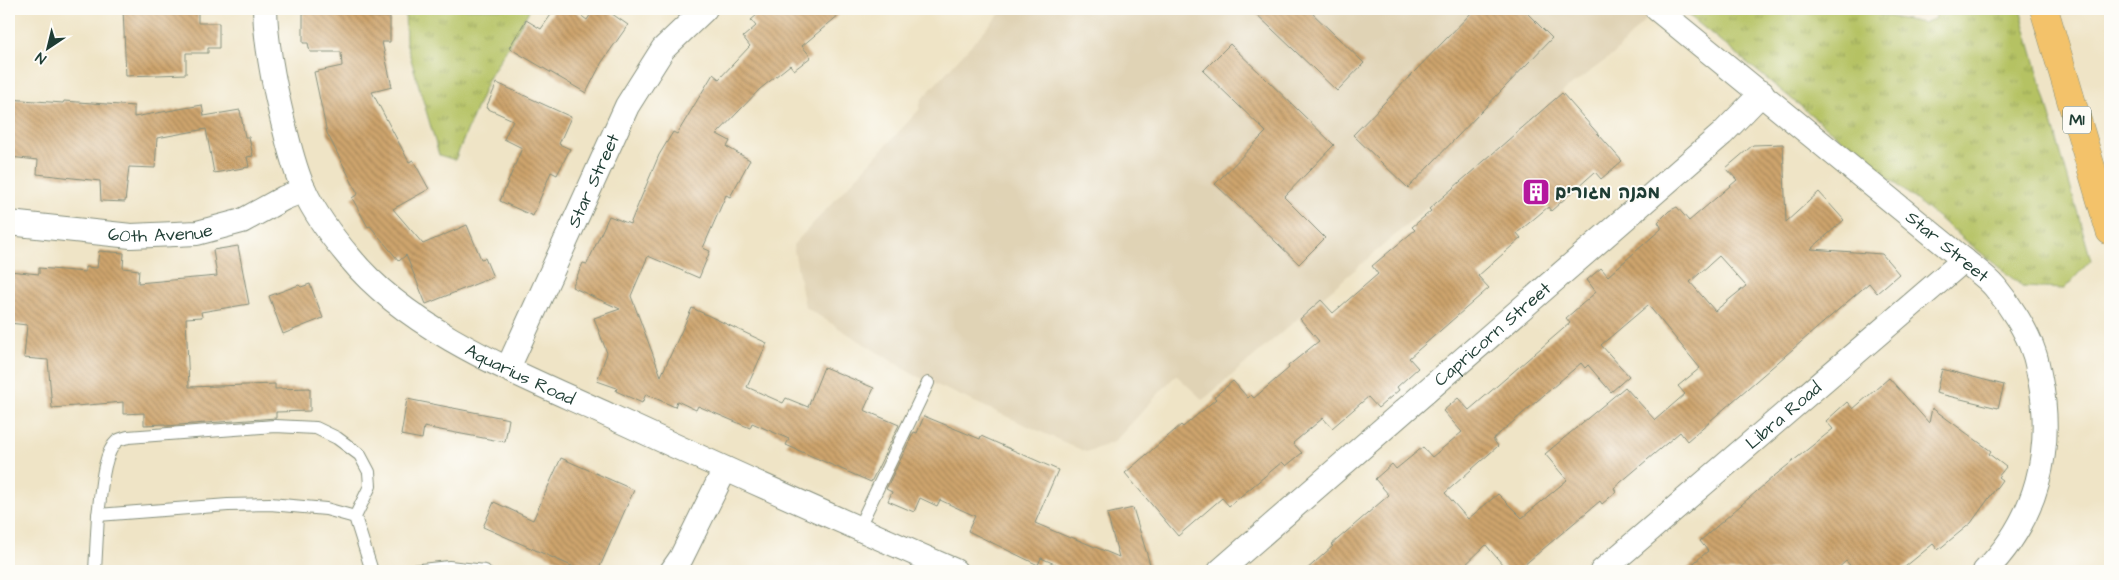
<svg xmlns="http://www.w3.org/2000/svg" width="2119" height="580" font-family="'Architects Daughter','Playpen Sans Hebrew',sans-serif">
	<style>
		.built { fill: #e0d3b5 }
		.grass { fill: url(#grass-tufts); stroke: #6a804c }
		.building { fill: url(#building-back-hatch); fill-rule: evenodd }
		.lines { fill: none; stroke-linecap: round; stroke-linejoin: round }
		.lane-casing { stroke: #87907d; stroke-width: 14 }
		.street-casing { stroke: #87907d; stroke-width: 26 }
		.highway-casing { stroke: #87907d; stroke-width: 29 }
		.lane { stroke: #fff; stroke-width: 12 }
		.street { stroke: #fff; stroke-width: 24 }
		.highway { stroke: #f3c26a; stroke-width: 28 }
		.labels { text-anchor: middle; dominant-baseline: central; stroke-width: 4; stroke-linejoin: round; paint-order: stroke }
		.shield { fill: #fdfcf7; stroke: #62766e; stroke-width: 1 }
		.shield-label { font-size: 16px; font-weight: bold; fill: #1f3d34 }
		.street-label { font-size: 18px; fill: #1f3d34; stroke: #fdfcf7 }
		.poi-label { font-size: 18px; font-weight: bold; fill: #1f3d34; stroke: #fdfcf7; text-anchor: start }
	</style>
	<defs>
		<pattern id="grass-tufts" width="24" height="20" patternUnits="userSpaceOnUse" patternTransform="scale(1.25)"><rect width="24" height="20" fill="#b5c264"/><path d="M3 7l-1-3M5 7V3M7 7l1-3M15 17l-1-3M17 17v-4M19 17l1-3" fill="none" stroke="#939f53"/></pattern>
		<pattern id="building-back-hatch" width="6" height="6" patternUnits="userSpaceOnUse" patternTransform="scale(1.25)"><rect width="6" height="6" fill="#cea46d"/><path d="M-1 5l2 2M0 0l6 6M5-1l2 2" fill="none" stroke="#a7875a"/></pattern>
	</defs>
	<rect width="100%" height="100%" fill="#fdfcf7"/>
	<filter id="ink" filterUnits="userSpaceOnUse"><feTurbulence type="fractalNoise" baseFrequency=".02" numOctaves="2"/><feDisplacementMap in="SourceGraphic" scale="10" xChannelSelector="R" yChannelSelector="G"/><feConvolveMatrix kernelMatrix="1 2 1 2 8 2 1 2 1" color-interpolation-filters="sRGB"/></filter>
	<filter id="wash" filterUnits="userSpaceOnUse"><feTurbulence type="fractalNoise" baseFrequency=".0096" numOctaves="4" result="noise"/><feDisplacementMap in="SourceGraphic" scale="20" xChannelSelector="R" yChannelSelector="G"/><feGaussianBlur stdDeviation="1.12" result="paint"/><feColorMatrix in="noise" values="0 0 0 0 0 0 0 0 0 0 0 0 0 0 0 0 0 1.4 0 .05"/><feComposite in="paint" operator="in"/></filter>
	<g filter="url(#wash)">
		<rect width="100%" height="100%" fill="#efe4c6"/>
		<!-- built -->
		<polygon class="built" points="1004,9 1655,9 1614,54 1562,92 1203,400 1176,375 1114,442 1086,452 914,375 805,307 793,245 919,110 921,100"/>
		<!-- grass -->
		<g class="grass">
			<polygon points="405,9 530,9 488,80 455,160 439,155 406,42"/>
			<polygon points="1681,9 1851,9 1923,23 1934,19 1940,9 2020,9 2091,260 2064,289 2023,287"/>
		</g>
		<g id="blocks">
			<!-- building -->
			<g class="building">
				<polygon points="123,9 198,9 198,23 219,23 219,48 208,48 208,53 186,53 186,74 126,76"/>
				<polygon points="303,9 368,9 368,17 390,17 390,42 382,42 392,87 372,92 409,162 413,160 429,189 393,209 423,244 467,225 481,259 485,258 493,277 426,304 406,255 399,261 370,226 368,227 352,198 358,194 327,133 314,72 342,66 341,52 310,52 308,43 303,43"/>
				<polygon points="555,9 572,9 587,20 594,9 605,9 628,25 602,62 586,93 509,48 526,20 541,29"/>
				<polygon points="764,9 846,9 802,46 811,57 794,70 790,65 760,89 717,134 730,141 727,147 750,160 730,197 726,195 703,248 710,251 699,278 648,256 631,296 661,376 692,308 767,343 747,387 783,403 786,398 808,407 824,367 874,388 864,410 899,425 871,482 786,445 789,439 752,423 750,428 698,406 696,410 677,401 675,407 646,394 642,403 616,391 617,388 597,381 607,353 594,318 620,309 572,287 583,263 587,264 609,216 630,224 659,155 673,132 677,134 713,74 719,79 750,46 743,37 756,26 751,20"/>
				<polygon points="1251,9 1308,9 1364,63 1337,91"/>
				<polygon points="1475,9 1523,9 1552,38 1408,188 1353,135"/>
				<polygon points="1230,44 1334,145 1284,197 1325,238 1299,264 1215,184 1266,132 1203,71"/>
				<polygon points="497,83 571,117 559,144 570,149 557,175 551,172 533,216 500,201 522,148 504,139 513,120 486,108"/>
				<polygon points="1562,93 1622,161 1601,179 1595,172 1551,211 1548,207 1517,233 1521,238 1478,276 1489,288 1409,358 1418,368 1397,387 1399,390 1378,408 1368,397 1332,428 1323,418 1293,443 1302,453 1286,466 1282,462 1229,506 1222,498 1178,536 1125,473 1181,425 1183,427 1216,399 1214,397 1233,381 1248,398 1251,395 1254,398 1289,368 1288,366 1319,341 1300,319 1321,300 1333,313 1378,274 1372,266 1415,230 1412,227 1431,211 1429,209"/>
				<polygon points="9,99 63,103 64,101 134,106 134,117 202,105 204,116 240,110 245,137 249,137 253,156 247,157 249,167 214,173 206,129 157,138 155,168 129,167 125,202 101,201 100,181 37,174 38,160 9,157"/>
				<path d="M1783,144l3,78 33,-30 25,28 -33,29 71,5 17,20 -22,19 -8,-10 -182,158 -7,-9 -66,56 2,4 -14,12 -2,-3 -83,70h-9l-22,-26 -27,26h-154l28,-25 -2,-1 58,-50 -14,-16 17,-15 4,5 27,-22 9,10 30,-25 -19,-21 15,-13 11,12 101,-87 -4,-5 30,-26 -9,-12 14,-12 7,8 53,-47v-2l-3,-5 11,-11 8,-4 12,14 48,-41 -11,-12 27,-23zM1719,256l27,30 -31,25 -25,-29zM1648,305l52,63 -22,18 7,8 -30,26 -30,-33 -80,67 22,26 -45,38 -24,-24 -30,25 -23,-26 53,-47 -5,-7 88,-76 4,5 3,-3 23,27 18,-16 -28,-31z"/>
				<polygon points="238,246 249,304 201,312 202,317 186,318 189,387 275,384 275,389 310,388 310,411 276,412 276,418 165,426 165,424 144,425 144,413 123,414 123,402 52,408 48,360 24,358 27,325 9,323 9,271 39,274 39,268 85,272 85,267 97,268 99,251 124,253 123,268 139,270 138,283 217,276 213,250"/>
				<polygon points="310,284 323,318 283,334 269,296 299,285 301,287"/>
				<polygon points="1942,369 2004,385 1998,408 1936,393"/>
				<polygon points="1889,378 1929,423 1932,408 1991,451 1989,454 2006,467 1998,477 2002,480 1971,523 1938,550 1933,544 1900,571 1855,571 1846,561 1835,571 1684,571 1708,551 1700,541 1773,477 1833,429 1826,421 1847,402 1853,409"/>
				<polygon points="407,399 509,419 505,442 424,427 422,439 401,435"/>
				<polygon points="924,416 980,439 981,436 1058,470 1035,523 1070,538 1071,537 1119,557 1107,514 1133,508 1152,571 1071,571 1041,558 1038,565 968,531 975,516 940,500 937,506 920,498 914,512 888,501 892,492 886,489 914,432 917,433"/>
				<polygon points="561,458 634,490 598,571 583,571 483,527 494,502 533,520"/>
			</g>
		</g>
	</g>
	<g filter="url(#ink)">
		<use href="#blocks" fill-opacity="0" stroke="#87907d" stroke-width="1"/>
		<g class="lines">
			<defs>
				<g id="lane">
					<path d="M355,517l-29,-8 -56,-5 -42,1 -130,10c3,-19 4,-61 19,-74 3,-2 8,-3 11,-4l147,-11 41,2 21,10 23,17 9,17 1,14 -15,31 17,54"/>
					<polyline points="858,529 928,383"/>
					<polyline points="95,571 98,515"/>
					<polyline points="412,571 449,567 485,571"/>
				</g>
				<g id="street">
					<path id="s1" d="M265,9c1,38 9,76 18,113 6,23 11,47 21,68 11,24 29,48 46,68 61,75 174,118 260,158 114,53 229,104 345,155"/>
					<path id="s2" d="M1657,9l307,251c10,9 23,17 31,27 15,18 32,44 39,66 3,8 4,17 6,26 14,71 -3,140 -55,192"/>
					<path id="s3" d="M9,223l122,13 66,-3 45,-12 42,-23 20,-8"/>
					<path id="s4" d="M508,368l119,-262 36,-57 42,-40"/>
					<polyline points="672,571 681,558 725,469"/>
					<path id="s5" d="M1220,571l502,-437 40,-41"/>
					<path id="s6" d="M1602,571l362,-311"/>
				</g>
				<polyline id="highway" points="2044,9 2110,231"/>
			</defs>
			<!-- lane casing -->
			<use href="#lane" class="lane-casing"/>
			<!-- street casing -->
			<use href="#street" class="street-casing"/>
			<!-- highway casing -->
			<use href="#highway" class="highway-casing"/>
			<!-- lane -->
			<use href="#lane" class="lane"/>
			<!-- street -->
			<use href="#street" class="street"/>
			<!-- highway -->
			<use href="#highway" class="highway"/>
		</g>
	</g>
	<!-- icons -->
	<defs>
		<symbol id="building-square" viewBox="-11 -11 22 22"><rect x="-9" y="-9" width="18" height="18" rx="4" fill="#b5179e" stroke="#fdfcf7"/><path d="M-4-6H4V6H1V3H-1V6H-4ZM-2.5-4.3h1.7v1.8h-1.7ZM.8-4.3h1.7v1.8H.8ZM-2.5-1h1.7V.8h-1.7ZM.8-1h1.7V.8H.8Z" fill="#fff"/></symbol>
	</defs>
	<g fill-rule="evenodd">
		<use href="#building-square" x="1520" y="176" width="32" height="32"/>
	</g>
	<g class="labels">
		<!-- shield labels -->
		<rect class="shield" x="2063" y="106.5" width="28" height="27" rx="4"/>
		<g class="shield-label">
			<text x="2077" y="120">M1</text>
		</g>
		<!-- street labels -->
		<g class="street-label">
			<text stroke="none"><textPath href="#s4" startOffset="206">Star Street</textPath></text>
			<text stroke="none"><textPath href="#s3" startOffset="152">60th Avenue</textPath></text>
			<text stroke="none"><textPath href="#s2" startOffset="375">Star Street</textPath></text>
			<text stroke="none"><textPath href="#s5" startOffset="361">Capricorn Street</textPath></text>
			<text stroke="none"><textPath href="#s1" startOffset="476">Aquarius Road</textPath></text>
			<text stroke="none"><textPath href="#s6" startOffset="239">Libra Road</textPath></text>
		</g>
		<!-- poi labels -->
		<g class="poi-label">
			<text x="1555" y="192">מבנה מגורים</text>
		</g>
	</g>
	<!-- margin -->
	<rect width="2119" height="580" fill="none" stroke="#fdfcf7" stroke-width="30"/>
	<!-- north arrow -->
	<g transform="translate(48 48) rotate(215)" stroke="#fdfcf7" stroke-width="4" paint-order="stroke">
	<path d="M0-4L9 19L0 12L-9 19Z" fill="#1f3d34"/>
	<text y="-8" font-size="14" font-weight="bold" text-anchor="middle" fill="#1f3d34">N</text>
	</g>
</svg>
